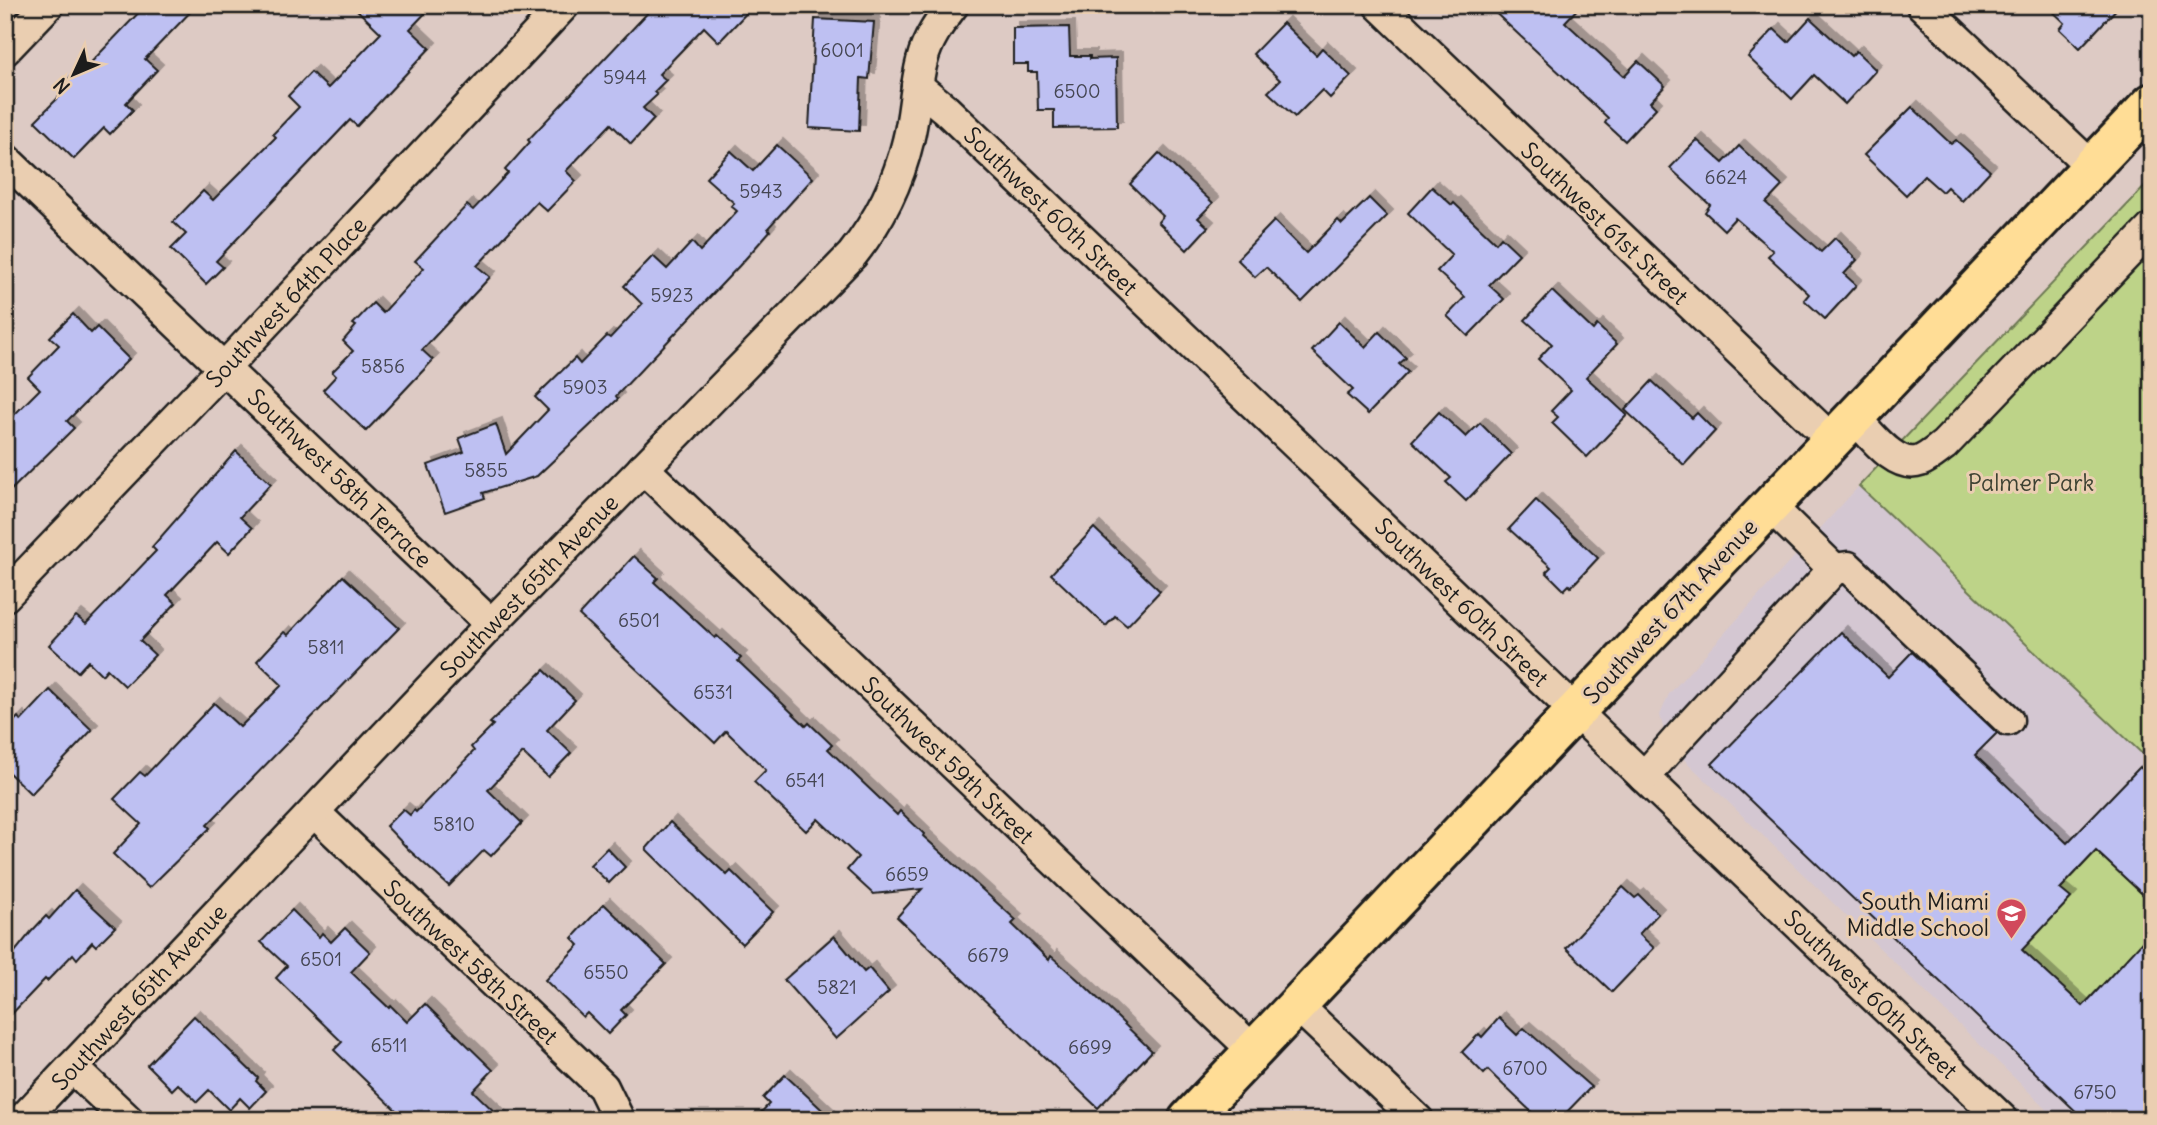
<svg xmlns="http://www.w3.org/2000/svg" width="2157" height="1125" font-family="Delius,sans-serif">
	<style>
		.built { fill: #d4c7d2 }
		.green { fill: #bdd388; stroke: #6c7852; stroke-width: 2 }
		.building { fill: #bec0f2; stroke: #1c1c1c; stroke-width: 2; filter: url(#shadow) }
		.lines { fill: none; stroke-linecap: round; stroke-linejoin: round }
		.minor-casing { stroke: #1c1c1c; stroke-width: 35 }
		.major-casing { stroke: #1c1c1c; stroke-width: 44 }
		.minor { stroke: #eaceb1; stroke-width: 30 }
		.major { stroke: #ffdd96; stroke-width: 38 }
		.labels { text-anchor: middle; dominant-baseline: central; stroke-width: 6; stroke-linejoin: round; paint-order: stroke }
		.number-label { font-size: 19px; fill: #444552 }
		.street-label { font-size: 23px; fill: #1c1c1c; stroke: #eaceb1 }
		.park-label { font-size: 23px; fill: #3c4132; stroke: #eaceb1 }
		.poi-label { font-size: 23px; fill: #1c1c1c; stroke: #eaceb1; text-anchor: end }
	</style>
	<defs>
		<filter id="shadow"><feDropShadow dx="6" dy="-6" stdDeviation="0" flood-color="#0004"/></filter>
	</defs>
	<rect width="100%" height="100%" fill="#ddcac4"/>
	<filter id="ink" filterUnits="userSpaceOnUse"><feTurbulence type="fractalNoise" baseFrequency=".0143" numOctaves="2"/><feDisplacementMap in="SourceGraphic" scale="14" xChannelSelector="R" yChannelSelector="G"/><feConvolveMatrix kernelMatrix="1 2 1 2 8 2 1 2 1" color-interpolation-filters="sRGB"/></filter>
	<g filter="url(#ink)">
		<!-- built -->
		<polygon class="built" points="1859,486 2152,763 2152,1120 2058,1120 1667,743 1660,715 1669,694"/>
		<!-- green -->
		<g class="green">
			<polygon points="2152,179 2152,763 1859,486"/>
			<polygon points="2096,851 2152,903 2152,933 2086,1002 2152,1063 2036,992 2050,976 2011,940 2070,898 2060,889"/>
		</g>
		<!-- building -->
		<g class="building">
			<polygon points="146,5 197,5 145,59 157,70 126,103 133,110 110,134 104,128 74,159 35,121 65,91 61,87 78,69 81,73"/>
			<polygon points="352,5 433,5 410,29 430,48 357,126 350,120 216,261 223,267 206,284 171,249 186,234 173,222 203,191 213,200 276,137 273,134 299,107 288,96 311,72 328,88 381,33"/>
			<polygon points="655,5 754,5 719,42 704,27 659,74 666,80 654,92 657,95 643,108 654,119 631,144 611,124 566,171 576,181 547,211 537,202 477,266 490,277 422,350 433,360 366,431 323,390 336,376 332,372 353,351 343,341 356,326 353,324 373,303 383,313 424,268 415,261 467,205 473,210 508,173 505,170 530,142 528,140"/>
			<polygon points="1487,5 1581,5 1565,22 1624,76 1638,61 1665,86 1650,102 1656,108 1625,141 1605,123 1608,118"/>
			<polygon points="2046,5 2120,5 2080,48 2060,29 2065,23"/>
			<polygon points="1810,18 1851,56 1856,51 1876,70 1845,104 1814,75 1792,99 1748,57 1774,29 1788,42"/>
			<polygon points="815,19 874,22 869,79 861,78 859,131 809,128"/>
			<polygon points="1283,23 1316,55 1322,48 1351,76 1330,98 1322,90 1295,117 1268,92 1280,80 1253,54"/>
			<polygon points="1069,27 1070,56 1090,56 1090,59 1116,58 1117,127 1054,128 1054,110 1038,110 1037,72 1028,72 1028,64 1013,64 1013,28"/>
			<polygon points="1912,107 1951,144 1956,140 1990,171 1962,201 1947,187 1942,192 1924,176 1906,195 1864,155"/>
			<polygon points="1697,140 1723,163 1739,146 1782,186 1766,203 1821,252 1835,238 1857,260 1844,274 1856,285 1825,319 1804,300 1809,294 1768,256 1773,251 1735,218 1724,230 1705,212 1710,205 1670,168"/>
			<polygon points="777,145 813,178 768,228 770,231 739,266 616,396 618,399 537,476 483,493 485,498 445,512 428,465 464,452 459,438 496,424 506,454 548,410 535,397 575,358 580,364 607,336 610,338 642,304 624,286 653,256 667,269 692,242 700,251 737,211 731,206 734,203 706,178 731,151 753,171"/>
			<polygon points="1159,153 1213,203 1198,218 1208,227 1187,250 1158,222 1163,216 1130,184"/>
			<polygon points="1432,187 1452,205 1454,203 1496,243 1501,237 1519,254 1489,285 1504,299 1468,336 1447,316 1465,297 1437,271 1452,255 1408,213"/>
			<polygon points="1369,198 1387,216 1302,302 1266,267 1255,277 1237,259 1274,221 1306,253 1338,220 1342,224"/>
			<polygon points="1552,291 1593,330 1597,325 1617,344 1586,377 1627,415 1587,457 1552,423 1558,417 1551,411 1571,390 1538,359 1552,344 1525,320"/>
			<polygon points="73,314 91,333 97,327 129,359 67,421 74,428 5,496 5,424 40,389 28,377 59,345 50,337"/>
			<polygon points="1339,322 1365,347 1379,332 1406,358 1399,364 1408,372 1368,414 1347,395 1353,390 1312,351"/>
			<polygon points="1652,381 1692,418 1697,413 1715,431 1684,465 1625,410"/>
			<polygon points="1439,412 1466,437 1480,423 1511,454 1466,501 1446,482 1451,478 1412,441"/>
			<polygon points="236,451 271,484 240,517 252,528 229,553 217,542 167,595 176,603 140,641 155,655 125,686 107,669 102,675 88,661 78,672 49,645 76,616 86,624 156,551 152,547"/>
			<polygon points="1536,500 1598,558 1571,587 1569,585 1564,590 1546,572 1551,567 1509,529"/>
			<polygon points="1094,528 1160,591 1127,626 1115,616 1106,626 1051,574"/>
			<polygon points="634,556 658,578 654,582 715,638 717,636 741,658 738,661 806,726 809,723 832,745 828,749 856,776 897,815 900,811 924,834 923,836 1016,920 1012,924 1049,960 1051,956 1084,985 1152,1051 1098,1108 897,917 922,889 873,894 847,870 858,857 818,819 806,831 754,782 766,770 726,731 715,743 579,615"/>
			<polygon points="343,576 399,628 207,825 210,828 149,888 113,854 141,824 114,799 140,772 145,776 214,703 240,727 282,685 257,661 284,632 288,635"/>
			<polygon points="1841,632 1888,677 1912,652 1997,733 1975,755 2067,843 2140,767 2152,779 2152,903 2096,851 2060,889 2071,898 2022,950 2083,1006 2152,931 2152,1120 2085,1120 1712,764"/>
			<polygon points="544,670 575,700 547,730 571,753 548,777 523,753 488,790 522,823 491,856 484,850 449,886 409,850 386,826 403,809 410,815 414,810 416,812 474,751 471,747 493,725 490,723"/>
			<polygon points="50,690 92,730 31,794 5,769 5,731 18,717 21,721"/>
			<polygon points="670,822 727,875 731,871 773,912 742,944 646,849"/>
			<polygon points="607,848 625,867 609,883 590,865"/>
			<polygon points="1623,887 1635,898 1639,895 1658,914 1639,934 1654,948 1612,992 1566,948"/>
			<polygon points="75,890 115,927 96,946 92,942 77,959 73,954 47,981 45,979 5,1021 5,964 31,932 46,916 49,919"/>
			<polygon points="604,904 666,964 621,1010 626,1015 608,1034 587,1013 583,1017 545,980 579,945 572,938"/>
			<polygon points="292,910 319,937 322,933 331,942 345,928 370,952 351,972 389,1008 391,1006 407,1022 425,1004 493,1070 473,1091 503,1120 406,1120 334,1050 342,1042 276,978 287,966 261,942"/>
			<polygon points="834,936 864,972 869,968 889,992 836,1039 784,980"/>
			<polygon points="194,1016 258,1078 256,1081 266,1091 250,1108 240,1098 229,1110 209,1090 197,1102 178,1084 172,1090 147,1065"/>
			<polygon points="1499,1018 1517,1035 1524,1028 1591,1087 1559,1120 1540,1120 1496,1078 1488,1070 1484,1074 1462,1052 1479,1034 1482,1037"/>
			<polygon points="785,1075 833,1120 754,1120 769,1104 763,1098"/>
		</g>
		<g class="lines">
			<defs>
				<g id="minor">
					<polyline points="1379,5 1832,440"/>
					<polyline points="1922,5 2091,166"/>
					<polyline points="5,50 48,5"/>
					<polyline points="917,86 944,108 2003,1120"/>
					<polyline points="5,159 491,624"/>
					<path d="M1854,417c15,15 41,53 66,44 8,-3 17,-11 24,-16l208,-217"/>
					<polyline points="643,468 1254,1051"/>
					<polyline points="1770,506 1834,569"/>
					<polyline points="5,596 224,368 564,5"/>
					<polyline points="1644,777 1682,734 1834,569 1848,567 2008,720"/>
					<polyline points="314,812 603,1087 619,1120"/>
					<polyline points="1297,1005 1418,1120"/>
					<polyline points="72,1067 128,1120"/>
					<path d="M22,1120l469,-496 361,-369c27,-34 46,-71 56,-114 7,-27 7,-54 14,-80 5,-21 18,-39 31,-56"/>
				</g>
				<polyline id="major" points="1188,1120 2152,103"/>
			</defs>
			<!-- minor casing -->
			<use href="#minor" class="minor-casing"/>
			<!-- major casing -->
			<use href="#major" class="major-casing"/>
			<!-- minor -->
			<use href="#minor" class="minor"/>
			<!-- major -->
			<use href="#major" class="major"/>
		</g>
	</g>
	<!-- icons -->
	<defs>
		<symbol id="school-pin" viewBox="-11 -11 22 30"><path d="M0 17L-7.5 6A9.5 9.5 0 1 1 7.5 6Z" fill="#d1495b" stroke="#eaceb1"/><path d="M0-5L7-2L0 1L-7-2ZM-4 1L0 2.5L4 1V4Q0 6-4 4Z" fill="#fff"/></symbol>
	</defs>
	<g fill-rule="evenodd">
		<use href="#school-pin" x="1994" y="896" width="35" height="47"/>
	</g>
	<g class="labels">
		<!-- number labels -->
		<g class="number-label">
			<text x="842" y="50">6001</text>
			<text x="625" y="77">5944</text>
			<text x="1077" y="91">6500</text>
			<text x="1726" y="177">6624</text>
			<text x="761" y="191">5943</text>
			<text x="672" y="295">5923</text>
			<text x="383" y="366">5856</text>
			<text x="585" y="387">5903</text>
			<text x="486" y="470">5855</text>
			<text x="639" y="620">6501</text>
			<text x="326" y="647">5811</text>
			<text x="713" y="692">6531</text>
			<text x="805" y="780">6541</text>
			<text x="454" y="824">5810</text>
			<text x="907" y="874">6659</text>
			<text x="988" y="955">6679</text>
			<text x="321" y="959">6501</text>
			<text x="606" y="972">6550</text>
			<text x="837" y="987">5821</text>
			<text x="389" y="1045">6511</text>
			<text x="1090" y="1047">6699</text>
			<text x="1525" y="1068">6700</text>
			<text x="2095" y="1092">6750</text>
		</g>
		<!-- street labels -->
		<g class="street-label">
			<text transform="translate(1051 211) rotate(44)">Southwest 60th Street</text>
			<text transform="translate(1605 223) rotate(44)">Southwest 61st Street</text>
			<text transform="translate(286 302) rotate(-47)">Southwest 64th Place</text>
			<text transform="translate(340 478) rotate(44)">Southwest 58th Terrace</text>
			<text transform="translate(529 586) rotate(-46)">Southwest 65th Avenue</text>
			<text transform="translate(1462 602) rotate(44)">Southwest 60th Street</text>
			<text transform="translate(1670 611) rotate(-47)">Southwest 67th Avenue</text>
			<text transform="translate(948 760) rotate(44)">Southwest 59th Street</text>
			<text transform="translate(471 962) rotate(43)">Southwest 58th Street</text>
			<text transform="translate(1871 994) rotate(44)">Southwest 60th Street</text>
			<text transform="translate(139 997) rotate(-47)">Southwest 65th Avenue</text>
		</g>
		<!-- park labels -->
		<g class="park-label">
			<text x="2031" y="482">Palmer Park</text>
		</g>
		<!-- poi labels -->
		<g class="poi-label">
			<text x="1989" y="901">South Miami<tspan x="1989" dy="26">Middle School</tspan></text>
		</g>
	</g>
	<!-- margin -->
	<rect width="2157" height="1125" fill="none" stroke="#eaceb1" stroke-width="28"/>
	<rect x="14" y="14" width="2129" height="1097" fill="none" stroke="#1c1c1c" stroke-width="2.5" filter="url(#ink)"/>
	<!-- north arrow -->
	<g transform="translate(74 74) rotate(226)" stroke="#eaceb1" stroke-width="5" paint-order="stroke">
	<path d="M0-5L12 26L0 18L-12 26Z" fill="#1c1c1c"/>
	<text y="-10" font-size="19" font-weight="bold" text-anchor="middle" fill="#1c1c1c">N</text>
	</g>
</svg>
